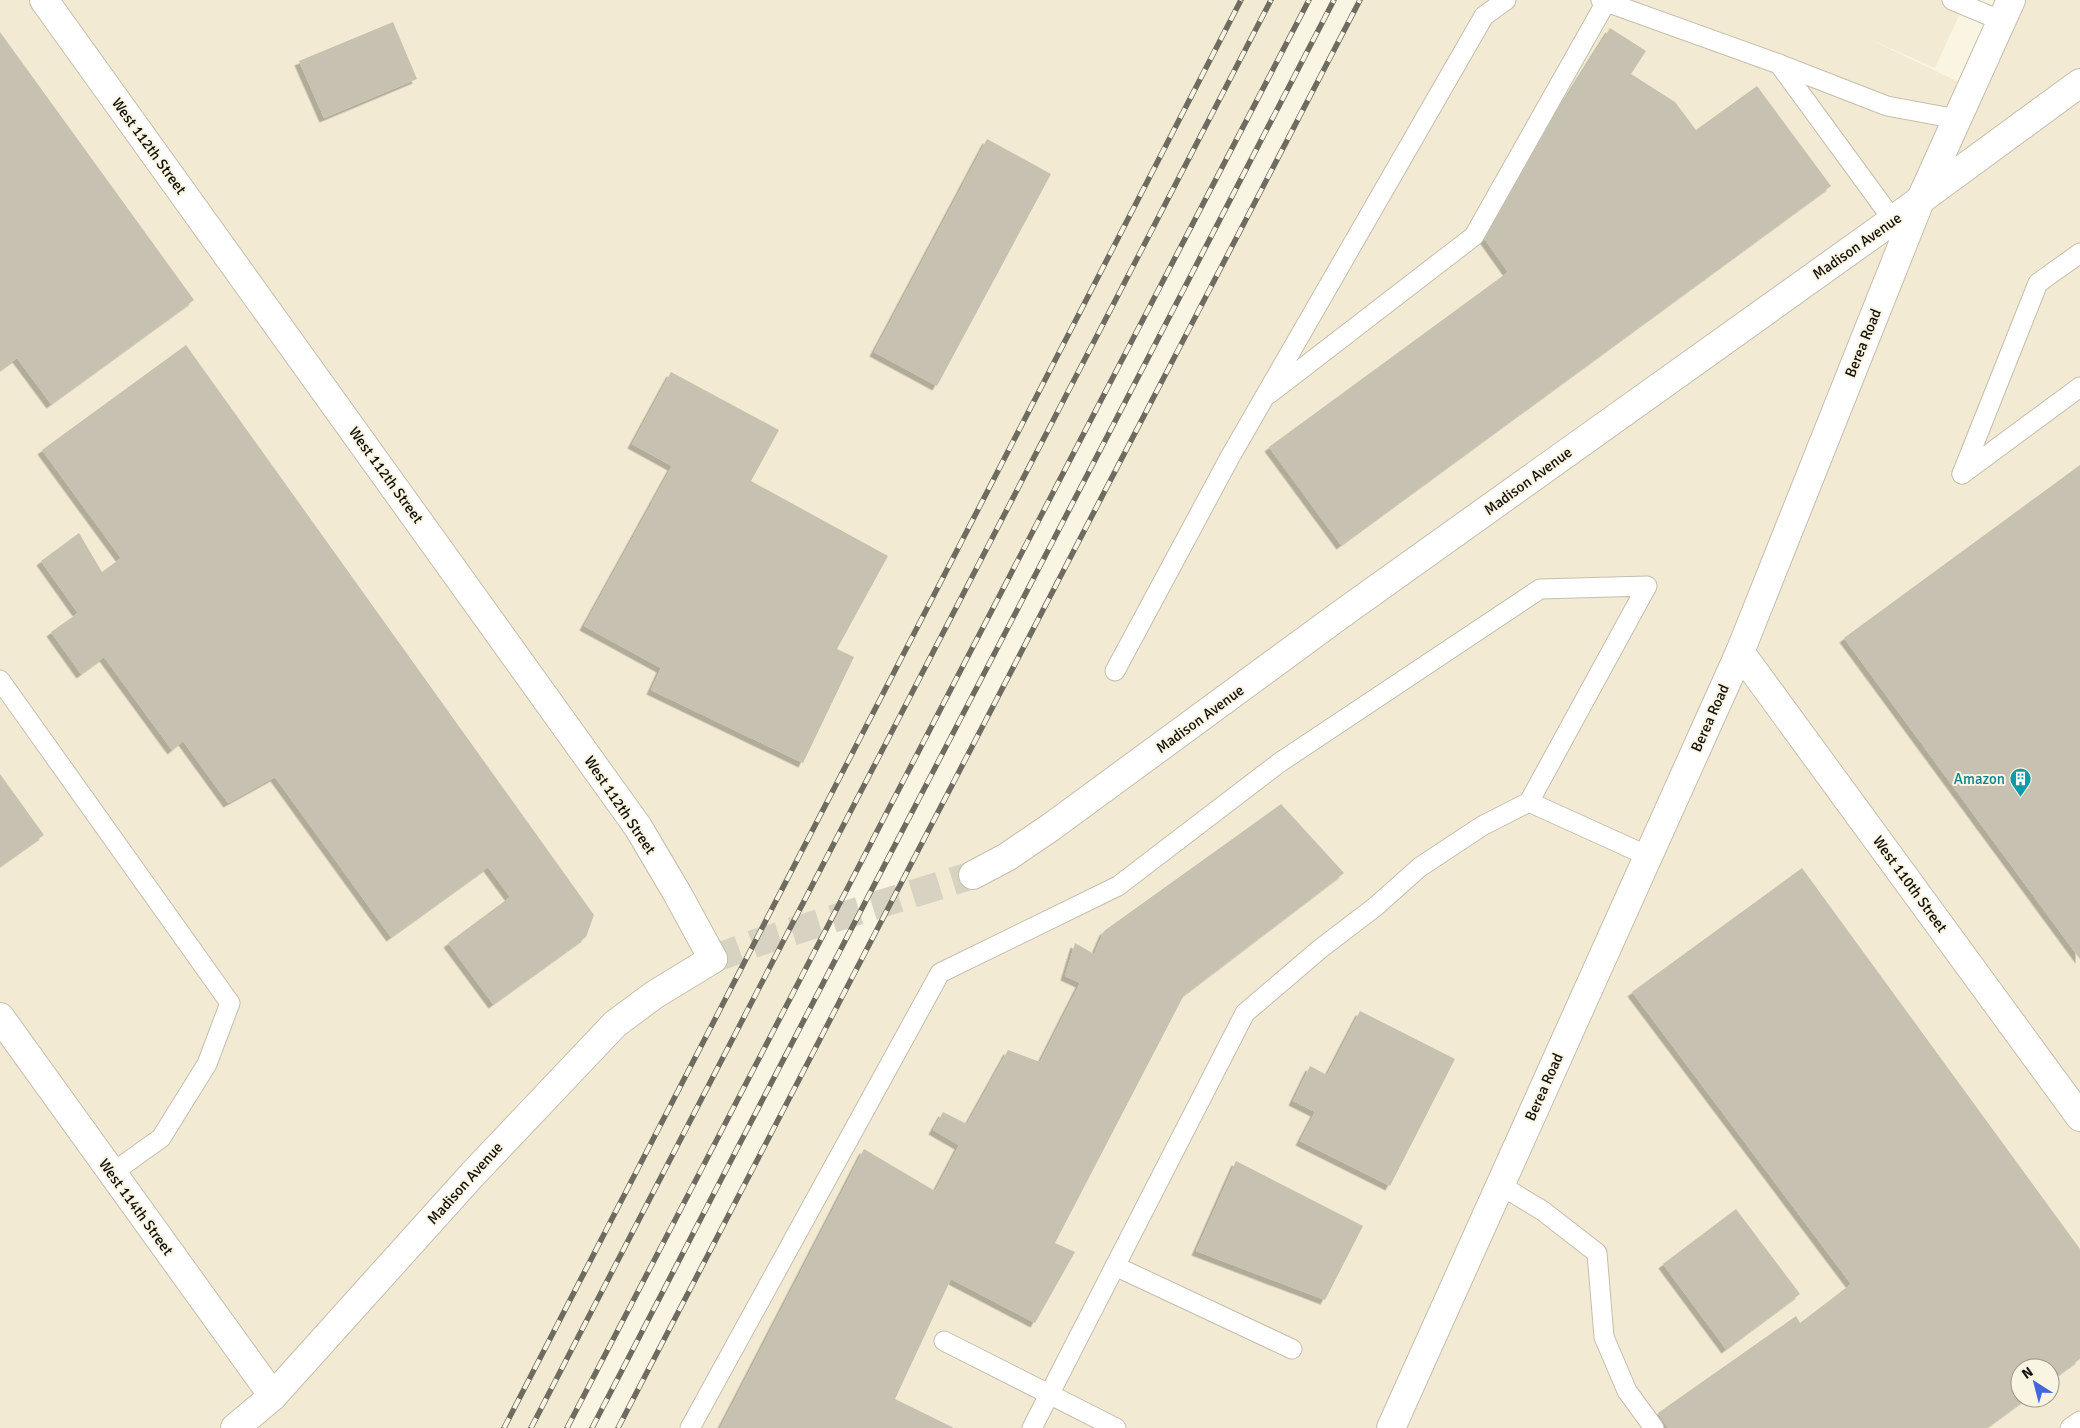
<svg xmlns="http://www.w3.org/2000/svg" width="2080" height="1428" font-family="Signika,sans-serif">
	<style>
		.built { fill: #f2ead2; fill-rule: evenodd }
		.building { fill: #c7c1b1; filter: url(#shadow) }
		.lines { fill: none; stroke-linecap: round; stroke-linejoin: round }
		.secondary-tunnel { stroke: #d7d2c2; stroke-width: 28; stroke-dasharray: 28 14; stroke-linecap: butt }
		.lane-casing { stroke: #c4beae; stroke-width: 21 }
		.street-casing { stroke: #c4beae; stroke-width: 30 }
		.secondary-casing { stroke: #c4beae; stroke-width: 30 }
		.lane { stroke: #fff; stroke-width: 19 }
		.street { stroke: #fff; stroke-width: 28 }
		.secondary { stroke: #fff; stroke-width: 28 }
		.rail-casing { stroke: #6e6b60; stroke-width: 5.5 }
		.rail { stroke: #faf5e3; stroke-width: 4; stroke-dasharray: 11; stroke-linecap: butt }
		.labels { text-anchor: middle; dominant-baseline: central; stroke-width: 4; stroke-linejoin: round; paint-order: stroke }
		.street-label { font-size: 15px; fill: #100e08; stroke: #faf5e3 }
		.culture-label { font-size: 15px; fill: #0d838f; stroke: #faf5e3; text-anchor: end }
	</style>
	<defs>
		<filter id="shadow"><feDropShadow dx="-4.5" dy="4.5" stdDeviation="0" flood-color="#0004"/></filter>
	</defs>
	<rect width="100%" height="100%" fill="#faf5e3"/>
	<!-- built -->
	<g class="built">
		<polygon points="0,0 1309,0 566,1428 0,1428"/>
		<path d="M1360,0h606l-31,68 -68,-30 104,50 40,-88h69v1428h-1462zM2020,1368h30v30h-30z"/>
	</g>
	<!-- building -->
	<g class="building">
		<polygon points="393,22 417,79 324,118 299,61"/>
		<polygon points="1610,28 1646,51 1631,74 1675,102 1696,130 1757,86 1831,186 1341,545 1269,447 1508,272 1481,234"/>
		<polygon points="0,32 194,300 51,404 17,358 0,370"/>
		<polygon points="987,139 1051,174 937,386 874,352"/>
		<polygon points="186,345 594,915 586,937 493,1004 448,943 510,897 488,867 391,937 275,777 228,803 183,741 172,750 104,657 81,674 51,632 78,613 41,561 79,533 102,572 121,558 42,450"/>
		<polygon points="671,372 779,430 751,481 888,556 837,649 854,657 803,763 651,690 661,668 584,626 672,466 632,444"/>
		<polygon points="2080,465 2080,959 1844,638"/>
		<polygon points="0,774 44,835 0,866"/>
		<polygon points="1281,804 1344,873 1184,995 1055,1243 1075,1252 1035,1323 951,1279 895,1399 954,1428 720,1428 864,1149 935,1191 959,1145 933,1130 943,1112 967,1124 1008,1050 1040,1062 1080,983 1065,976 1075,943 1094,954 1104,931"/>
		<polygon points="1802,868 2080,1249 2080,1359 2050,1381 2050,1368 2020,1368 2020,1398 2027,1398 1986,1428 1668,1428 1658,1413 1796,1316 1800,1323 1851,1284 1632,992"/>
		<polygon points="1360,1011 1455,1059 1390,1186 1300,1141 1315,1112 1293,1101 1310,1066 1327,1075"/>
		<polygon points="1236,1161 1363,1226 1325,1300 1196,1251"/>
		<polygon points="1736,1209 1800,1294 1726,1349 1663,1264"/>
	</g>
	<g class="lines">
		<!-- secondary-tunnel -->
		<polyline class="secondary-tunnel" points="713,959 759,942 973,875"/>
		<defs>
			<g id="lane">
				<polyline points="1601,0 1779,64 1887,106 1957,119"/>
				<polyline points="1952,0 2002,21"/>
				<polyline points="1779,64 1893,220"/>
				<polyline points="1269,394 1474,236 1606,2"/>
				<polyline points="1962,474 2038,283 2080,253"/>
				<polyline points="1962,474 2080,387"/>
				<polyline points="1115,671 1230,457 1484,16 1506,0"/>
				<polyline points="0,680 230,1003 207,1064 161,1138 112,1173"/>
				<polyline points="1500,1185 1543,1211 1597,1253 1604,1337 1627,1391 1654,1428"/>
				<polyline points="1115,1266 1292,1349"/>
				<polyline points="944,1341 1116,1428"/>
				<polyline points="690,1428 940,973 1118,886 1279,763 1540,589 1647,586 1529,802 1648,856"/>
				<polyline points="1032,1428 1245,1013 1320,949 1375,907 1420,867 1482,826 1529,802"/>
				<polyline points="2070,1428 2080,1421"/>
			</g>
			<g id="street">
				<polyline points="44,0 638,827 677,893 713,959"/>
				<polyline points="1740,652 2080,1117"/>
				<polyline points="0,1017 273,1396"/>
			</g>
			<g id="secondary">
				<polyline points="973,875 1007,857 1051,827 1340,615 1893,220 2080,83"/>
				<polyline points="235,1428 273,1396 471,1176 615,1024 654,995 713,959"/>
				<polyline points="1391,1428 1740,652 1920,201 2011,0"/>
			</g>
		</defs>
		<!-- lane casing -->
		<use href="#lane" class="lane-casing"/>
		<!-- street casing -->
		<use href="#street" class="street-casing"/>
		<!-- secondary casing -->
		<use href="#secondary" class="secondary-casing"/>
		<!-- lane -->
		<use href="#lane" class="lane"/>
		<!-- street -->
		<use href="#street" class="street"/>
		<!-- secondary -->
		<use href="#secondary" class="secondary"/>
		<defs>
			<g id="rail">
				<polyline points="504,1428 1241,0"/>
				<polyline points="531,1428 1271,0"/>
				<polyline points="567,1428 1309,0"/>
				<polyline points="592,1428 1334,0"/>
				<polyline points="618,1428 1360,0"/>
			</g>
		</defs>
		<!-- rail casing -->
		<use href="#rail" class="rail-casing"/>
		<!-- rail -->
		<use href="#rail" class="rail"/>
	</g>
	<!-- icons -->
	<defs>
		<symbol id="building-pin" viewBox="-11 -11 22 30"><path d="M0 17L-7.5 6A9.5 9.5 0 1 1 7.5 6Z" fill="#0f9aa8" stroke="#faf5e3"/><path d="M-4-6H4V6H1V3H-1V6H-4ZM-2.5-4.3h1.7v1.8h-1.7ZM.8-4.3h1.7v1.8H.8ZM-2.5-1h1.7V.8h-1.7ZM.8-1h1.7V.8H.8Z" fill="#fff"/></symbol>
	</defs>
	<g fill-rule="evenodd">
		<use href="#building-pin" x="2008" y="766" width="25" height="34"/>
	</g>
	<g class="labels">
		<!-- street labels -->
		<g class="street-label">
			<text transform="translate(149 146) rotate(54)">West 112th Street</text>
			<text transform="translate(1857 246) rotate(-35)">Madison Avenue</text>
			<text transform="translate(1863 343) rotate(-68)">Berea Road</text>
			<text transform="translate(386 475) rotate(54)">West 112th Street</text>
			<text transform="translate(1528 481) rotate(-36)">Madison Avenue</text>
			<text transform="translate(1710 718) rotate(-66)">Berea Road</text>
			<text transform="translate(1200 719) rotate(-36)">Madison Avenue</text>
			<text transform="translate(620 805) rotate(56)">West 112th Street</text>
			<text transform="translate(1910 884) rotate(54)">West 110th Street</text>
			<text transform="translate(1544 1087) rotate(-66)">Berea Road</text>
			<text transform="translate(465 1183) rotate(-48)">Madison Avenue</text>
			<text transform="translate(136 1207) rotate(54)">West 114th Street</text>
		</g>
		<!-- culture labels -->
		<g class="culture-label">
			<text x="2005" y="779">Amazon</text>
		</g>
	</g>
	<!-- north arrow -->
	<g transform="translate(2035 1383) rotate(324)"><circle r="24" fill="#faf5e3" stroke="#9c998b"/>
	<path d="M0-4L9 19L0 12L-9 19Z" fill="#4269db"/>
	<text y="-8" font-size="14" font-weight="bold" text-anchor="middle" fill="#100e08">N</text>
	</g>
</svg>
